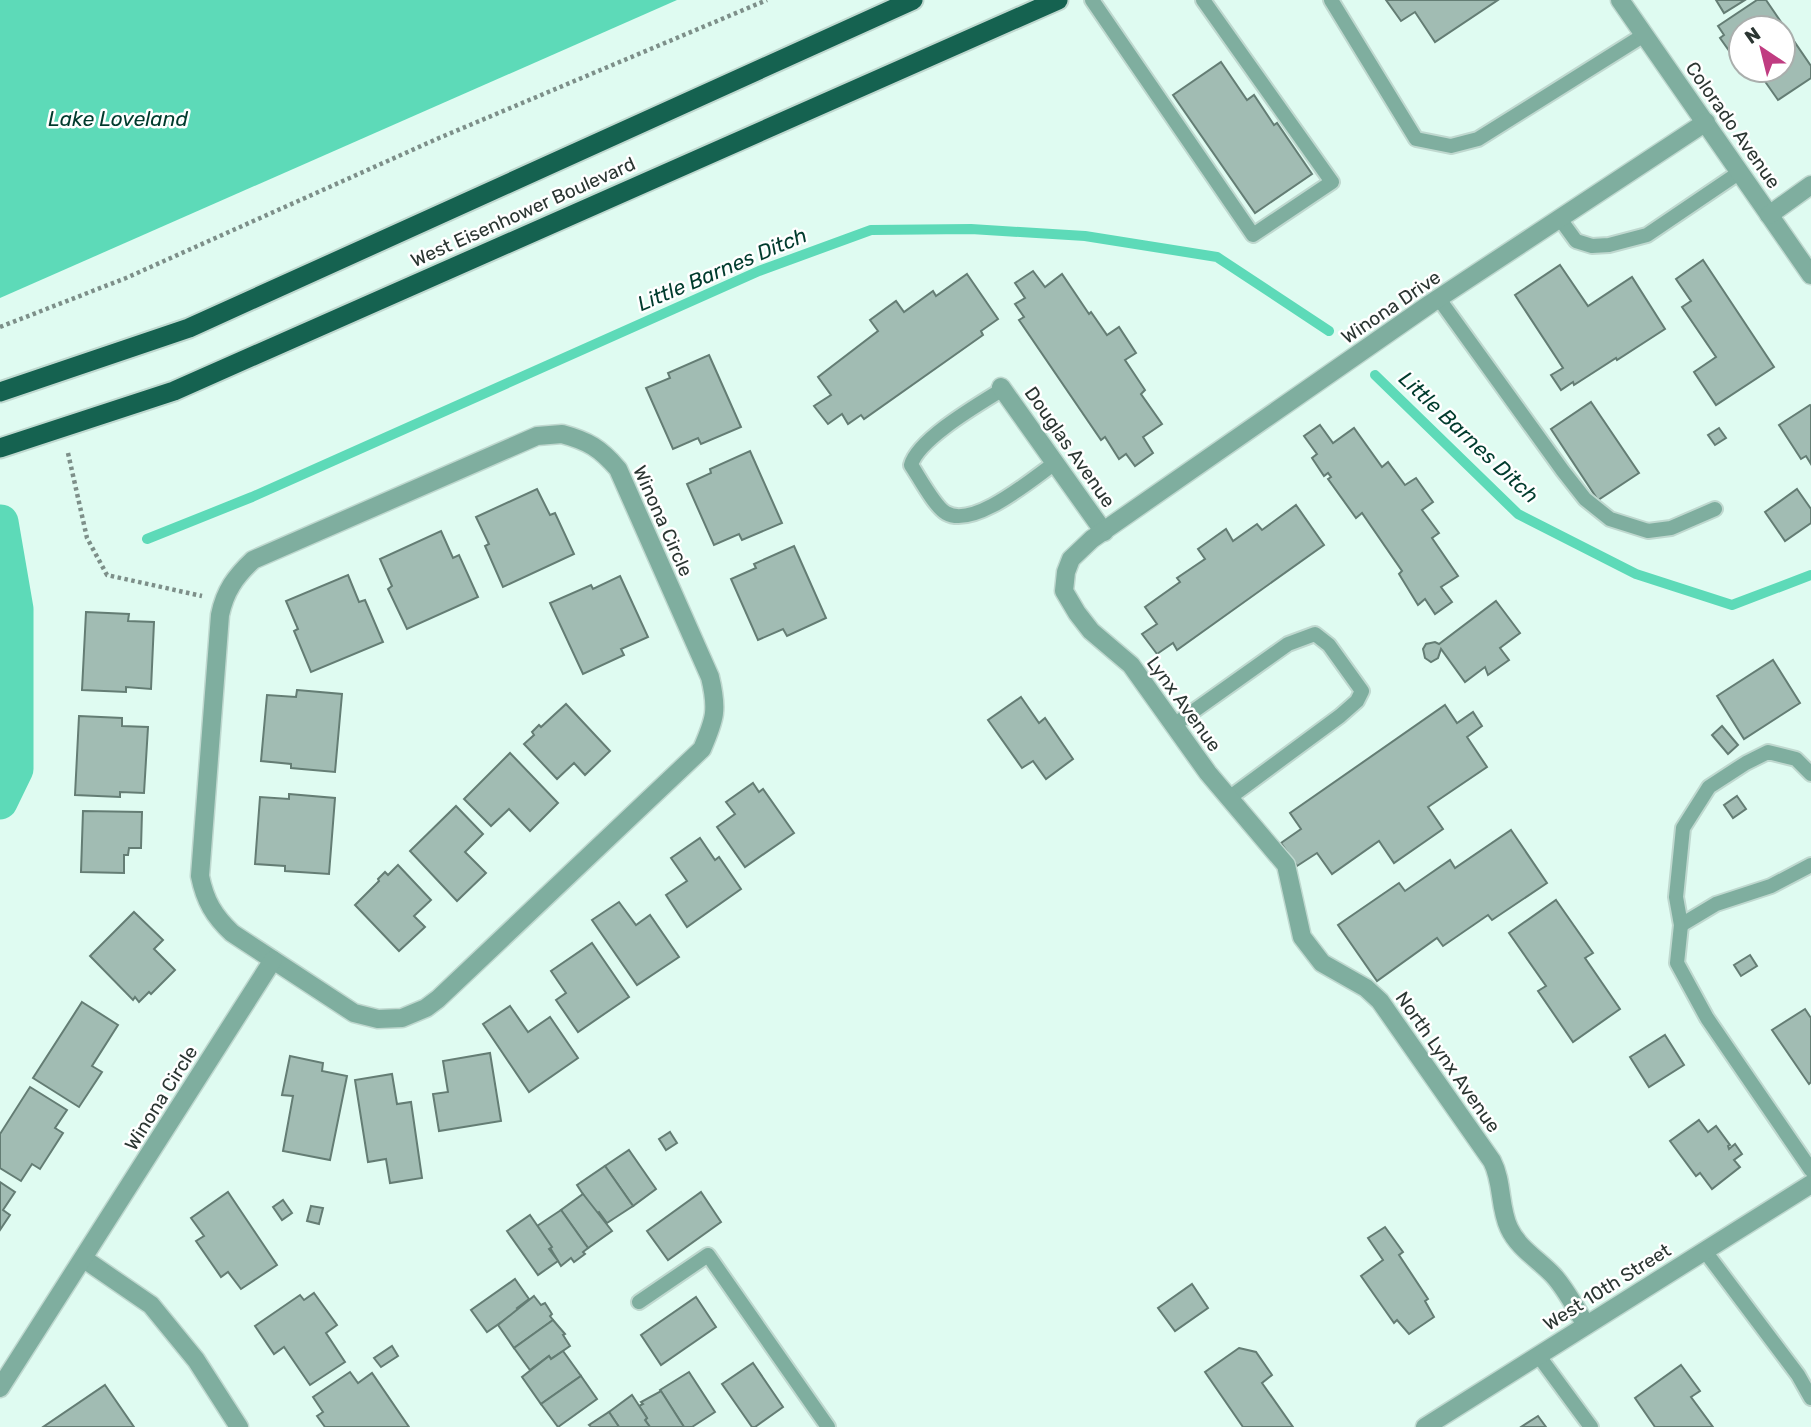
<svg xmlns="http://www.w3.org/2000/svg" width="1811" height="1427" font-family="Rubik,sans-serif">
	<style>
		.water { fill: #5ddab8 }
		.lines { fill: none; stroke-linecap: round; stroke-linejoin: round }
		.stream { stroke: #5ddab8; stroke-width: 10 }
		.canal { stroke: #5ddab8; stroke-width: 35 }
		.building { fill: #a1bcb3; stroke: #647d74; stroke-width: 2 }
		.service-casing { stroke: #bfd8cf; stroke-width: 18 }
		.minor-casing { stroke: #bfd8cf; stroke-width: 21 }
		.trunk-casing { stroke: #bfd8cf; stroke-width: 23 }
		.path { stroke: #7d8f89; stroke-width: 4.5; stroke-dasharray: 3.5 3.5; stroke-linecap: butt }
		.service { stroke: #7fae9f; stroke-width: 14 }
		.minor { stroke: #7fae9f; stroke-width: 18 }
		.trunk { stroke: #156250; stroke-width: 19 }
		.labels { text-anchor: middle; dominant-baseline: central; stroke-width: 5; stroke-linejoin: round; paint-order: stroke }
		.street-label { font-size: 19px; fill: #2b3632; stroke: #fff }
		.water-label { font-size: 21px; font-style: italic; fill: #003b2d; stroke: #fff }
	</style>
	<rect width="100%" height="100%" fill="#dffbf1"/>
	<!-- water -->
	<polygon class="water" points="0,0 677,0 0,298"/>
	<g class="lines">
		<!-- stream -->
		<g class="stream">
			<polyline points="1375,375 1518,514 1636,574 1732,605 1811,575"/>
			<polyline points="147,539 252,497 759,271 871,230 971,229 1085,236 1217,257 1329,331"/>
		</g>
		<!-- canal -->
		<polyline class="canal" points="0,802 16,769 16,609 1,522"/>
	</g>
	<!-- building -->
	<g class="building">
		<polygon points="1386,0 1498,0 1435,42 1415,12 1401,21"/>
		<polygon points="1716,0 1745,0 1724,13"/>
		<polygon points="1757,0 1766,0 1811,66 1811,78 1778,100 1757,70 1783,70 1783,28 1741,28 1741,59 1734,49 1730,52 1720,38 1724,35 1718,26"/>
		<polygon points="1221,62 1247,100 1254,95 1274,125 1277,123 1312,174 1255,213 1173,95"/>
		<polygon points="1703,260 1774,367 1716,405 1694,372 1716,357 1682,307 1691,301 1676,279"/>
		<polygon points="1560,265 1588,306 1632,277 1665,329 1617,360 1616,358 1574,385 1573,382 1561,390 1551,375 1563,368 1515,295"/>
		<polygon points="1033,271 1045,287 1062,274 1089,314 1091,312 1107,335 1119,327 1136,353 1125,360 1145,390 1141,394 1162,424 1143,437 1153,453 1135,466 1126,454 1119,459 1105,437 1101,440 1019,320 1024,317 1015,304 1025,298 1015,283"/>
		<polygon points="967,274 998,319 981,331 983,335 864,419 861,415 848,424 842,414 828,424 814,406 831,395 818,377 878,331 870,320 896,301 904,312 933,291 936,296"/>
		<polygon points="709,355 741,427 701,444 698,438 673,449 646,388 670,378 668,373"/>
		<polygon points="1591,402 1639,473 1598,500 1551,429"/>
		<polygon points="1810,405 1811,406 1811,464 1806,456 1801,459 1779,425"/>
		<polygon points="1320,425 1333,443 1354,428 1382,467 1388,462 1405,485 1416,478 1433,502 1422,510 1439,533 1432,538 1458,576 1441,587 1452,602 1435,614 1425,599 1418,605 1399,574 1402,571 1362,513 1356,518 1328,479 1331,477 1328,473 1324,476 1312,458 1317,454 1304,436"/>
		<polygon points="1719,428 1726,438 1715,445 1708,435"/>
		<polygon points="750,451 782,523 742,540 739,534 714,545 687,484 711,473 710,469"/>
		<polygon points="537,489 550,515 555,513 574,554 503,587 485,546 489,544 476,517"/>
		<polygon points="1797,489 1811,509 1811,523 1785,541 1765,512"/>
		<polygon points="1296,505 1324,545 1177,650 1173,643 1157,654 1142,634 1157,624 1145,607 1180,582 1177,578 1205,559 1198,549 1226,529 1233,541 1257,524 1262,530"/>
		<polygon points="441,531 453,558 459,555 478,597 407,629 388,589 392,586 380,559"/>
		<polygon points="794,546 826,618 787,636 783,629 758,640 731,579 756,568 754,564"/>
		<polygon points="348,575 359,602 365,600 383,642 311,672 294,631 298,629 286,601"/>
		<polygon points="620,576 648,637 621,649 624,655 583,674 550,603 591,585 593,589"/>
		<polygon points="1496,601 1520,633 1500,648 1509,660 1488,675 1485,667 1465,682 1441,649 1438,658 1431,662 1425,658 1423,649 1426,644 1435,642 1439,644"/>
		<polygon points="86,612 129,614 128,621 154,622 151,689 126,687 126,692 82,690"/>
		<polygon points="1773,660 1800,703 1744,739 1717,696"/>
		<polygon points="297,690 342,694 335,772 291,768 291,764 261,761 267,695 296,697"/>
		<polygon points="1021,697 1039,723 1045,718 1073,759 1046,779 1033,761 1022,768 988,720"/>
		<polygon points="566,704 610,751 585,775 574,763 557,779 524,744 534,735 532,732 539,725 541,727"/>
		<polygon points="1445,705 1457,723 1473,712 1482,726 1467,737 1487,767 1428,807 1443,829 1394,863 1379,841 1332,874 1317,853 1297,866 1281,843 1301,829 1290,813"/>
		<polygon points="79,716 122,718 122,726 148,727 144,793 120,792 120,797 75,795"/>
		<polygon points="1722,726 1738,745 1728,754 1712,735"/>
		<polygon points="510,753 558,803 530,831 509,809 491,826 464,799"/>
		<polygon points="753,783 759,792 763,789 794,833 745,867 717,827 735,814 726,802"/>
		<polygon points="289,794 335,798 329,874 285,871 285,866 255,864 260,797 289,799"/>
		<polygon points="1737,796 1746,809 1733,818 1724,805"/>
		<polygon points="456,806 483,834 465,852 486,873 457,901 410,851"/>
		<polygon points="83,811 142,812 141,848 129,848 128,855 124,855 124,873 81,872"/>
		<polygon points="1511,830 1547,883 1492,920 1488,915 1443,946 1437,938 1377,981 1338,925 1399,883 1405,891 1450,860 1455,868"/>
		<polygon points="700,838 715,860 719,857 741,889 687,927 666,895 687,881 671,858"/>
		<polygon points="398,865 431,900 414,916 425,927 399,951 355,905 379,881 378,879 385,872 388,875"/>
		<polygon points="1556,900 1593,953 1585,958 1620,1009 1573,1042 1538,991 1546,986 1509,933"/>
		<polygon points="619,902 636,925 650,915 679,957 637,985 592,920"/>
		<polygon points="134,912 163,940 154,949 175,970 151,994 149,992 139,1002 135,997 133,1000 90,956"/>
		<polygon points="592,943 629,997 578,1032 556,1000 566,993 551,971"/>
		<polygon points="1750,955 1757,966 1741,976 1734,965"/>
		<polygon points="82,1002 118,1025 92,1066 102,1072 79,1107 33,1078"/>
		<polygon points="510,1006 528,1032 550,1017 578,1058 529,1092 483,1024"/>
		<polygon points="1805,1009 1811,1018 1811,1082 1809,1084 1772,1030"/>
		<polygon points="1665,1035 1684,1065 1649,1087 1630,1057"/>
		<polygon points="490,1053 501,1121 439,1131 433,1094 448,1092 443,1061"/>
		<polygon points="290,1056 323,1063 322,1071 347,1076 330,1160 283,1151 293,1096 282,1095"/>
		<polygon points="392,1074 397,1104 411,1102 422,1178 390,1183 386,1159 368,1162 355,1080"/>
		<polygon points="30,1087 67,1110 55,1128 63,1133 40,1169 32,1164 21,1181 0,1168 0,1134"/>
		<polygon points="1699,1120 1708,1132 1716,1126 1730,1145 1728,1146 1729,1149 1735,1144 1742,1154 1734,1160 1740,1167 1712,1189 1700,1173 1696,1176 1670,1141"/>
		<polygon points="670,1132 677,1143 666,1150 659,1139"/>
		<polygon points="629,1150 656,1189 633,1206 605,1166"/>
		<polygon points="605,1166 633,1206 607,1223 599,1212 596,1214 577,1185"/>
		<polygon points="0,1182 15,1192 3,1210 10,1215 0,1230"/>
		<polygon points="228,1192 277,1265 241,1289 228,1272 221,1277 196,1241 204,1236 191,1218"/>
		<polygon points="701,1192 721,1222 668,1260 647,1231"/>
		<polygon points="583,1194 612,1231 588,1248 561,1210"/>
		<polygon points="283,1200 292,1213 282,1220 273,1207"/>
		<polygon points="311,1206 323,1208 319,1224 307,1221"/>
		<polygon points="561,1210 588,1248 583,1252 585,1254 574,1262 571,1258 561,1266 537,1226"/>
		<polygon points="530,1215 552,1247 549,1249 558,1261 538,1275 507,1231"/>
		<polygon points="1385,1227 1403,1252 1399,1255 1428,1299 1425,1301 1434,1317 1409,1334 1397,1320 1394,1323 1361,1276 1383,1260 1368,1238"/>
		<polygon points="515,1279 529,1299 517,1308 519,1310 487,1332 471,1310"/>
		<polygon points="1192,1284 1208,1308 1175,1331 1158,1308"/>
		<polygon points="314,1293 337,1325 326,1333 345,1362 310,1385 284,1347 274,1354 255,1326 300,1295 304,1300"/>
		<polygon points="534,1296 541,1305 545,1303 552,1314 550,1316 553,1320 514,1348 498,1325"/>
		<polygon points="696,1297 716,1327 661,1365 641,1335"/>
		<polygon points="553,1320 565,1334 563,1335 570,1346 551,1359 549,1356 530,1370 514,1348"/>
		<polygon points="392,1346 398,1356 381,1367 374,1358"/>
		<polygon points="1239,1348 1256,1352 1272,1375 1262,1383 1293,1427 1243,1427 1205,1372"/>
		<polygon points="563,1351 581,1376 541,1404 522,1377 549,1356 551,1359"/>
		<polygon points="753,1363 783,1407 755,1427 752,1427 722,1384"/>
		<polygon points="1681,1365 1700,1391 1691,1397 1713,1427 1655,1427 1635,1398"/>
		<polygon points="350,1372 358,1383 372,1373 409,1427 325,1427 317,1416 323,1412 313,1397"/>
		<polygon points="689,1372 715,1412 692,1427 684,1427 660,1390"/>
		<polygon points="581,1376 597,1399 558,1427 541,1404"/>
		<polygon points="105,1385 134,1427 43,1427"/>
		<polygon points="661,1391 684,1427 650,1427 645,1420 647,1418 639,1406 643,1404 641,1402"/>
		<polygon points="632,1395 647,1418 645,1420 650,1427 619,1427 609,1412"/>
		<polygon points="609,1412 619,1427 591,1427 589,1425"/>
		<polygon points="1538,1416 1546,1427 1521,1427"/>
	</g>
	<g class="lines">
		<defs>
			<g id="service">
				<polyline points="1092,0 1253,235 1332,182 1203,0"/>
				<polyline points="1331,0 1416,139 1451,146 1478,139 1644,35"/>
				<polyline points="1560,219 1576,241 1592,246 1609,245 1647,235 1740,172"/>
				<polyline points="1439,299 1563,471 1585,499 1610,519 1648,531 1671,528 1715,509"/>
				<path d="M1003,389c-24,15 -85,50 -92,76 8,12 24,42 35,48 28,16 86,-34 109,-50"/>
				<polyline points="1174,725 1288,644 1315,634 1329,645 1362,691 1357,701 1340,716 1229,798"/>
				<polyline points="1811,774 1796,759 1768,752 1746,763 1709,787 1683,828 1676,897 1681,925 1677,963 1707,1018 1811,1170"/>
				<polyline points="1681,925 1716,904 1771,886 1811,865"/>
				<polyline points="1704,1250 1798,1375 1811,1398"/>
				<polyline points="639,1302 708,1255 828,1427"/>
				<polyline points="1538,1355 1591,1427"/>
			</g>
			<g id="minor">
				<polyline points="1620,0 1811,275"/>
				<polyline points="1769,215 1811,185"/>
				<polyline points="1001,387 1104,532"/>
				<path d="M562,434c26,7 38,14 56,35l92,208c8,33 5,42 -8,72l-264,250 -12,9 -24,10 -24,1 -24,-6 -122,-80c-18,-17 -27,-32 -32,-57l20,-261c5,-24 15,-38 33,-55l284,-124z"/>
				<polyline points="84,1259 151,1305 196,1360 239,1427"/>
				<path d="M1586,1325c-10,-16 -20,-36 -33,-50 -14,-15 -35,-27 -44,-47 -10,-21 -6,-46 -17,-67l-112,-160 -14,-13 -44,-25 -20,-26 -16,-72 -78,-92 -77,-108 -40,-34 -14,-18 -13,-22 2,-19 5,-13 21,-20 338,-235 276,-182"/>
				<polyline points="0,1388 273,960"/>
				<polyline points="1425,1427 1811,1184"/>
			</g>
			<g id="trunk">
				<polyline points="0,392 189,328 913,0"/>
				<polyline points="0,448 174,391 1058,0"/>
			</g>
		</defs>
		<!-- service casing -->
		<use href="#service" class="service-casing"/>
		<!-- minor casing -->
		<use href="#minor" class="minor-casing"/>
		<!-- trunk casing -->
		<use href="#trunk" class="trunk-casing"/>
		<!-- path -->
		<g class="path">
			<polyline points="0,327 126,278 439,138 767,0"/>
			<polyline points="68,453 87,538 107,575 202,596"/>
		</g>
		<!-- service -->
		<use href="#service" class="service"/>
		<!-- minor -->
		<use href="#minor" class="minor"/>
		<!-- trunk -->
		<use href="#trunk" class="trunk"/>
	</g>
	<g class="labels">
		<!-- street labels -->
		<g class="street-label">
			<text transform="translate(1733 125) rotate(55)">Colorado Avenue</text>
			<text transform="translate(523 212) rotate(-24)">West Eisenhower Boulevard</text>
			<text transform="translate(1391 307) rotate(-34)">Winona Drive</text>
			<text transform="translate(1070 447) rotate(55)">Douglas Avenue</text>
			<text transform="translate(663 521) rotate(66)">Winona Circle</text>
			<text transform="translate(1184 704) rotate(54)">Lynx Avenue</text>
			<text transform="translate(1448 1062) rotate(55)">North Lynx Avenue</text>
			<text transform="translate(161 1098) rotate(-58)">Winona Circle</text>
			<text transform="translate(1607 1287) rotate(-32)">West 10th Street</text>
		</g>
		<!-- water labels -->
		<g class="water-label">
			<text x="118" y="118">Lake Loveland</text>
			<text transform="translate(722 269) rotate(-23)">Little Barnes Ditch</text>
			<text transform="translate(1469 437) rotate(43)">Little Barnes Ditch</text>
		</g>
	</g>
	<!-- north arrow -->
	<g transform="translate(1762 49) rotate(325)"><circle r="33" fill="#ffffff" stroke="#aaafad" stroke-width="2"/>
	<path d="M0-5L12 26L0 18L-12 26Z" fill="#c03c81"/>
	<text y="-10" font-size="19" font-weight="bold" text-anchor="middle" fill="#2b3632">N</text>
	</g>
</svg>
